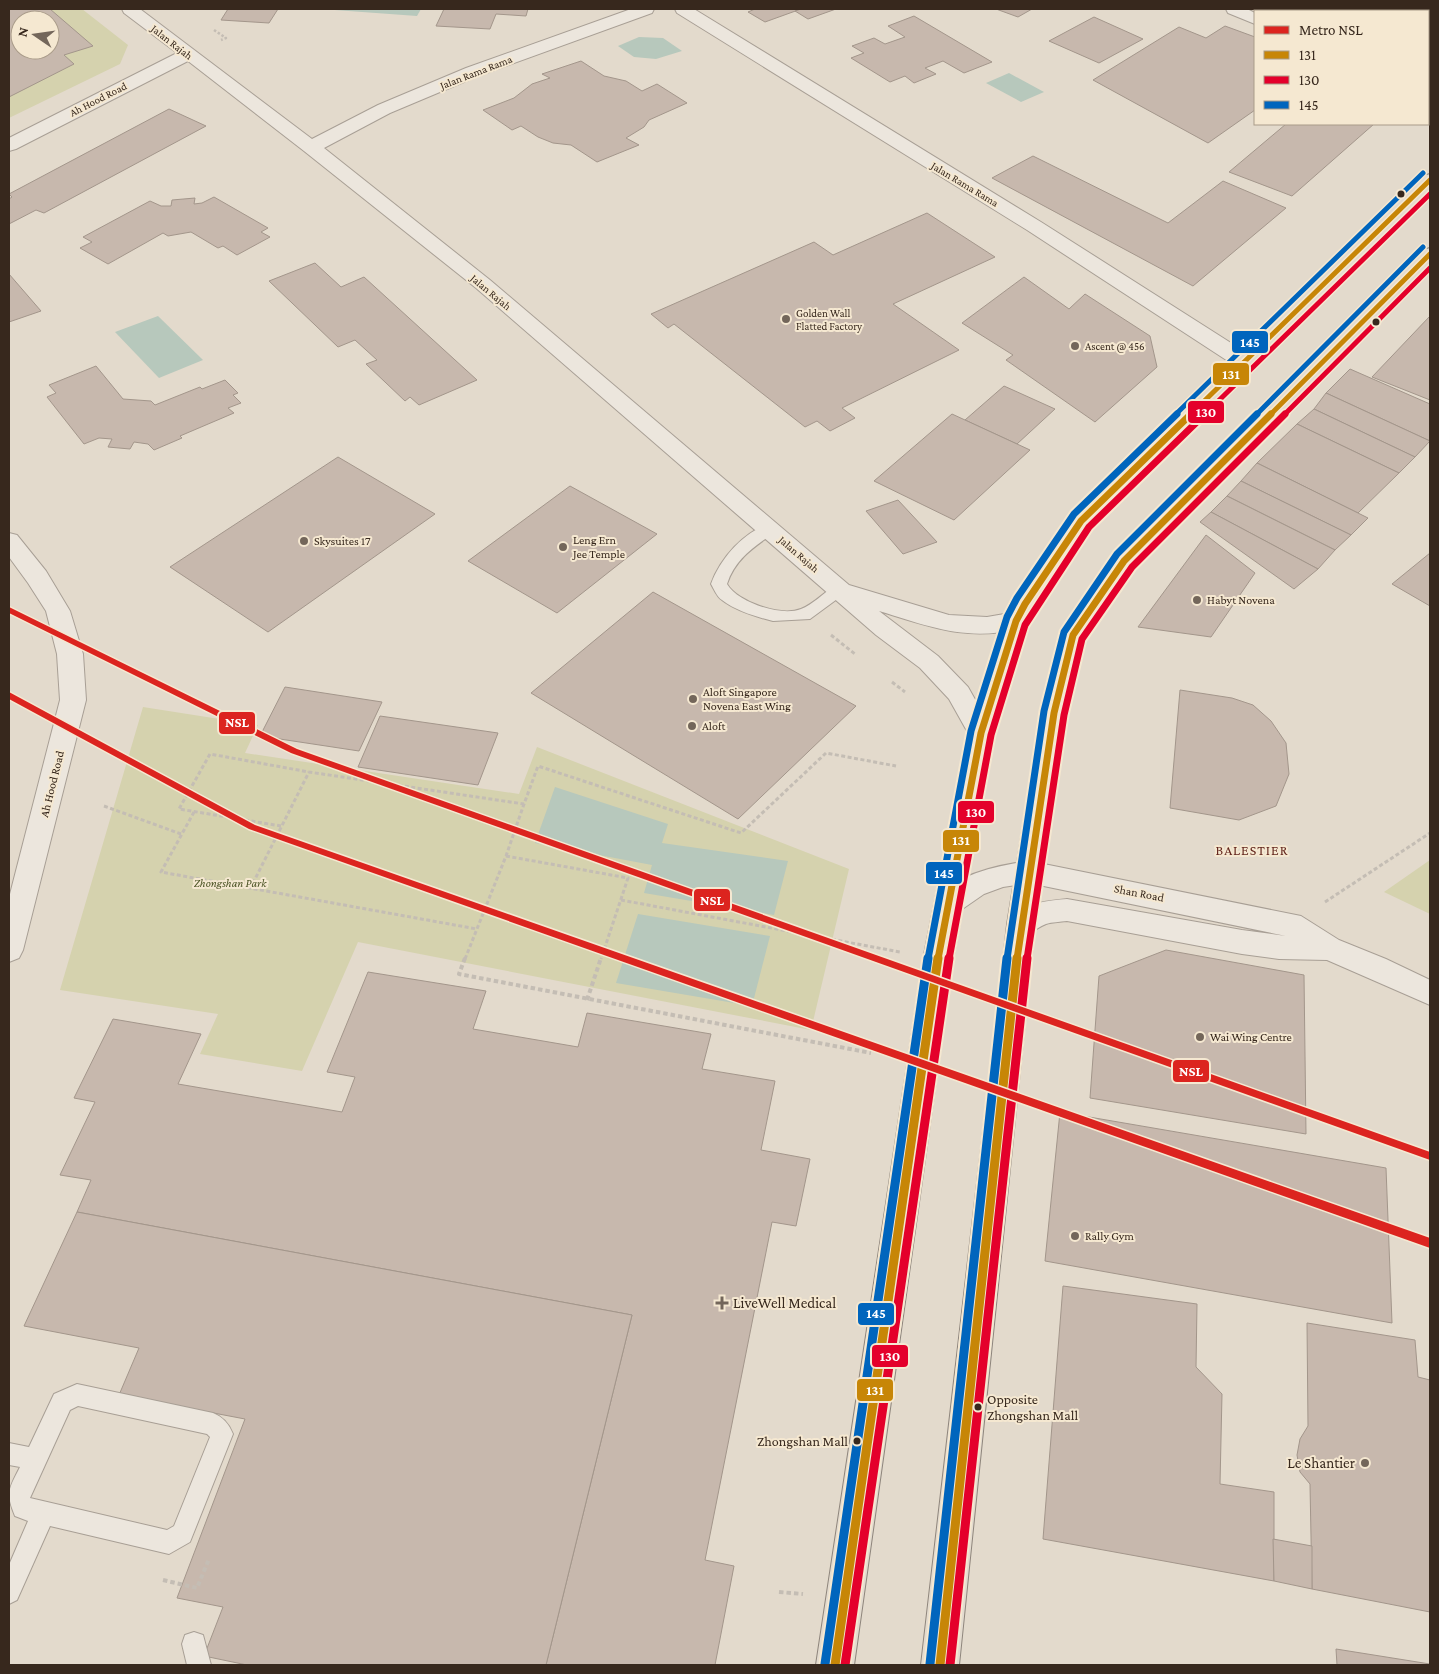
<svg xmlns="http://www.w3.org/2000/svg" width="1439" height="1674" font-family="'Crimson Pro',serif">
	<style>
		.green { fill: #d5d2ae; fill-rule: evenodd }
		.water { fill: #b7c8bc }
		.building { fill: #c7b8ad; stroke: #a3968b; fill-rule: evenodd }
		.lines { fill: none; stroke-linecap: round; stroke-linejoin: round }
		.service-casing { stroke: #a89f95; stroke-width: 2 }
		.minor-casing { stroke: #a89f95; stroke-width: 2 }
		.primary-casing { stroke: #8e857c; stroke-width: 2 }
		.path-far2 { stroke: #c4bdb4; stroke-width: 2.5; stroke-dasharray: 2.5 2; stroke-linecap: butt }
		.path-far1 { stroke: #c4bdb4; stroke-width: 3; stroke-dasharray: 4 2.5; stroke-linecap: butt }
		.path { stroke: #c4bdb4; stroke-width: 4; stroke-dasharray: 4.5 3; stroke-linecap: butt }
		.service { fill: #ece6dd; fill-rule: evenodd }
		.minor { fill: #ece6dd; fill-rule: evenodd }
		.primary { fill: #e3dbcf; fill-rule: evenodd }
		.bus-1-far2-casing { stroke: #f5e8d1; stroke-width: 8 }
		.bus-1-far1-casing { stroke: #f5e8d1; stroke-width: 11 }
		.bus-1-casing { stroke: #f5e8d1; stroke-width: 13 }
		.bus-2-far2-casing { stroke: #f5e8d1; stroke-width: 8 }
		.bus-2-far1-casing { stroke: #f5e8d1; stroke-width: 11 }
		.bus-2-casing { stroke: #f5e8d1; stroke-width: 13 }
		.bus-3-far2-casing { stroke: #f5e8d1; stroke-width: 8 }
		.bus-3-far1-casing { stroke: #f5e8d1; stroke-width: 11 }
		.bus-3-casing { stroke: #f5e8d1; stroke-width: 13 }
		.bus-1-far2 { stroke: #c78607; stroke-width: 5 }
		.bus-1-far1 { stroke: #c78607; stroke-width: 7 }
		.bus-1 { stroke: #c78607; stroke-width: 9 }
		.bus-2-far2 { stroke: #e4002b; stroke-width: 5 }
		.bus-2-far1 { stroke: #e4002b; stroke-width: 7 }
		.bus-2 { stroke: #e4002b; stroke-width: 9 }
		.bus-3-far2 { stroke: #0065bd; stroke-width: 5 }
		.bus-3-far1 { stroke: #0065bd; stroke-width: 7 }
		.bus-3 { stroke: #0065bd; stroke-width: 9 }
		.metro-1-casing { stroke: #f5e8d1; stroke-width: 3 }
		.metro-1 { fill: #dc241f; fill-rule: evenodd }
		.bus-dot { fill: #37281d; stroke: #f5e8d1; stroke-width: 2 }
		.poi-dot { fill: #73665a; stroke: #f5e8d1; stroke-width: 2 }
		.labels { text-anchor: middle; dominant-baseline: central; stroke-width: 4; stroke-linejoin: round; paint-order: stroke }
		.far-street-label { font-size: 11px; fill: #37281d; stroke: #f5e8d1 }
		.far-poi-label { font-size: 11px; fill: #37281d; stroke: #f5e8d1; text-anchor: start }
		.poi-label { font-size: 12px; fill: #37281d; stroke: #f5e8d1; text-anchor: start }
		.street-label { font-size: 12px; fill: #37281d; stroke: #f5e8d1 }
		.park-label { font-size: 12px; font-style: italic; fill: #4b5324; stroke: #f5e8d1 }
		.neighbourhood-label { font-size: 14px; letter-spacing: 1px; fill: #63261d; stroke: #f5e8d1 }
		.near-bus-label { font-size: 14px; fill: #37281d; stroke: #f5e8d1; text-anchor: start }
		.near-poi-label { font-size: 15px; fill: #37281d; stroke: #f5e8d1; text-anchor: start }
		.line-badge { stroke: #f5e8d1; stroke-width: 2 }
		.badge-label { font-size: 14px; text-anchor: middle; font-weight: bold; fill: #fff }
	</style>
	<rect width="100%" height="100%" fill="#e3dacc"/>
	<!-- green -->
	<g class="green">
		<path d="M9,9h73l46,36 -8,19 -111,54zM20,20h30v30h-30z"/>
		<polygon points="143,707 258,725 245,753 519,794 537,747 849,869 811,1030 358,942 302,1071 200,1054 218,1014 60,990"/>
		<polygon points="1430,860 1430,914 1384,892"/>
	</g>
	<!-- water -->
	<g class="water">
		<polygon points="321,9 421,9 417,16"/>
		<polygon points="639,37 663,38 682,51 656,59 634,57 618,46"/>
		<polygon points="1009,73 1044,92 1021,102 986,83"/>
		<polygon points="158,316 203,360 159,378 115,332"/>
		<polygon points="555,787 668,824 662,843 788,861 774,915 644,893 652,865 535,843"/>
		<polygon points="638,914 770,936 752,1006 616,983"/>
	</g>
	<!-- building -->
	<g class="building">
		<path d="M9,9h41l43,37 -29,9 10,9 -65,33zM20,20h30v30h-30z"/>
		<polygon points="228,9 278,9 269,23 221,20"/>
		<polygon points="444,9 528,9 526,16 496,14 490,29 436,26"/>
		<polygon points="755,9 801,9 765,22 748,12"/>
		<polygon points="801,9 836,9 808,19 795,11"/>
		<polygon points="996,9 1032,9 1018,17"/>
		<polygon points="1272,9 1375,9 1380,11 1277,11"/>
		<polygon points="914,16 992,62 964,73 943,61 925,68 936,74 914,83 905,76 890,82 851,58 864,53 852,46 874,38 885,44 905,37 888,26"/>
		<polygon points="1094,17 1143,39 1099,63 1049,41"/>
		<polygon points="1225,26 1255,37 1255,110 1208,143 1093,80 1179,27 1206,38"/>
		<polygon points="1428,33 1430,34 1430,86 1428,85"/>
		<polygon points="581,61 604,76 626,81 642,91 657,84 687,103 649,120 644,127 626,138 639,145 597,162 571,145 553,143 538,137 521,126 512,130 483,110 514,98 532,84 550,78 542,74"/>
		<polygon points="169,109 206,126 44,213 36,210 9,224 9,199 12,197 9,194"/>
		<polygon points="1286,124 1374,124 1292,196 1229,172"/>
		<polygon points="1033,156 1168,223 1223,181 1286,208 1193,286 992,178"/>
		<polygon points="214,197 268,228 261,232 270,237 237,255 223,246 218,248 191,232 168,236 163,233 108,264 80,248 92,242 83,237 150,201 161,206 171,206 172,200 195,198 194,204 202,203"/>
		<polygon points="927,213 995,257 893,304 959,350 842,408 855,418 830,431 817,421 805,427 674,324 668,328 651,314 814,242 833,255"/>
		<polygon points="315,263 341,287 364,277 477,380 419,405 410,397 405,401 366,364 377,360 355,340 338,347 269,281"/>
		<polygon points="9,274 41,311 9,322"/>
		<polygon points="1024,277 1069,309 1085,294 1150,336 1157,367 1095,422 1006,360 1013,355 962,323"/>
		<polygon points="1430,316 1430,400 1372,377"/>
		<polygon points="96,366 123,399 151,401 155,405 200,387 202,389 225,380 238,393 233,395 241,403 228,408 234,413 180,436 182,438 154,450 148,444 134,442 130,449 108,447 112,439 99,438 84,444 47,397 56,393 49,385"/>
		<polygon points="1350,369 1430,404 1430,441 1326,393"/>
		<polygon points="1004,386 1055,409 1017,444 965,420"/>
		<polygon points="1326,393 1430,441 1415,457 1314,409"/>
		<polygon points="1314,409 1415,457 1399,473 1297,424"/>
		<polygon points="952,414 1030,450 954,520 874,481"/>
		<polygon points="1297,424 1399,473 1358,513 1257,463"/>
		<polygon points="338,457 435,514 268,632 170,567"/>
		<polygon points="1257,463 1358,513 1368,518 1351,535 1241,481"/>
		<polygon points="1241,481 1351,535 1335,550 1227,496"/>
		<polygon points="570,486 657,534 557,613 468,561"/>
		<polygon points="1227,496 1335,550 1318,569 1211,512"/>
		<polygon points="898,500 937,542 903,554 866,511"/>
		<polygon points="1211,512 1318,569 1294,589 1200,522"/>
		<polygon points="1206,535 1255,573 1211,637 1138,627"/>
		<polygon points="1430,553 1430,606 1392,584"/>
		<polygon points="653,592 856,706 738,819 531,693"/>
		<polygon points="285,687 382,702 359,751 260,736"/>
		<polygon points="1180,690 1232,698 1253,705 1271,721 1286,743 1289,774 1276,806 1239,820 1170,808"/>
		<polygon points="380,716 498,733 478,785 358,767"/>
		<polygon points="1166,950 1304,975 1306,1134 1090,1098 1099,976"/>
		<polygon points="368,972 486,991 473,1029 578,1047 587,1013 711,1034 702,1069 775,1081 761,1150 810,1159 796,1226 772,1222 705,1560 734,1566 715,1665 546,1665 632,1315 77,1212 91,1180 60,1175 95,1102 74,1098 113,1019 201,1034 178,1084 342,1112 355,1077 327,1072"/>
		<polygon points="1060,1112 1386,1168 1392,1323 1045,1261"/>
		<polygon points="77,1212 632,1315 546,1665 247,1665 204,1656 223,1607 177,1598 245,1419 119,1395 139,1348 24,1326"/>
		<polygon points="1063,1286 1197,1304 1196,1367 1222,1394 1220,1484 1274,1492 1274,1581 1043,1539"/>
		<polygon points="1307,1323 1415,1340 1418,1377 1430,1380 1430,1612 1312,1589 1310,1484 1300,1472 1297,1455 1300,1439 1308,1426"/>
		<polygon points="1273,1539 1312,1546 1312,1589 1274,1581"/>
		<polygon points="1336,1649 1430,1664 1430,1665 1337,1665"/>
	</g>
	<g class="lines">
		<defs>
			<g id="service">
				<path d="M770,524l5,2 3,3 -3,3c-21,15 -40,27 -48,52 10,18 54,33 74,25 11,-4 23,-16 33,-23l5,-1 5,1 3,4 -3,4 -34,25 -37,2c-16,-4 -37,-10 -51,-21 -5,-3 -8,-11 -11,-16 9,-25 33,-53 59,-60z"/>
				<path d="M77,1384l136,29c10,4 16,11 20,21l-43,108 -21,12 -119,-28 -33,74 -8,4v-39l19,-44 -13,-5c-10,-24 -6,-27 5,-49l-11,-2v-22l20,4 25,-53zM78,1406l129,28 3,3 -36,89 -7,4 -137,-32 40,-88z"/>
				<polygon points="194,1632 203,1635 211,1665 187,1665 182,1644 185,1635"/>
			</g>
			<g id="minor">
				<path d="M122,9h18l172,130 66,-34 88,-37 165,-59h23l-2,4 -174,63 -88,37 -66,35 166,132 359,305 100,30 38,2 29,-5 9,3 3,6 -3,6c-55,16 -94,0 -146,-16l59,45 30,31 26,46 -4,7 -9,3 -9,-3 -23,-41 -29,-31 -44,-33 -400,-347 -172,-137 -116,-90 -172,88 -7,2v-13l168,-85 -53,-40z"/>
				<polygon points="675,9 694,9 1041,222 1253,357 1256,362 1253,367 1245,368 1237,367 1027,230 677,13"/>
				<polygon points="1226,9 1247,9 1255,13 1255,24 1228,13"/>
				<rect x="1428" y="95" width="2" height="11"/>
				<polygon points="9,533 17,535 46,571 70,611 83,654 86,700 23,950 19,958 9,962 9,898 60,700 57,654 46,611 28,583 9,557"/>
				<path d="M1029,861l272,55 38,24 47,19 44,21v25l-103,-45 -48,-1 -37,-5 -175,-33c-7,1 -15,1 -21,3 -15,6 -17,15 -35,9l-4,-8c11,-22 38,-24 60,-26l175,31 44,6 -257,-53 -26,4 -19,7 -26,18 -10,3 -10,-3 -4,-8c15,-29 65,-39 95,-43z"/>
			</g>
			<g id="primary">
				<polygon points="1430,174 1430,190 1089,526 1028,621 994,733 953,960 854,1665 816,1665 923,960 968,733 1004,621 1016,598 1073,516 1423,176"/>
				<polygon points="1430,248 1430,265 1132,567 1085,636 1067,713 1035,925 959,1665 921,1665 1007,925 1041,713 1061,635 1116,555 1423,250"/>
			</g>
		</defs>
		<!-- service casing -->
		<use href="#service" class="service-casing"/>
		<!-- minor casing -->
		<use href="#minor" class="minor-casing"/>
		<!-- primary casing -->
		<use href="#primary" class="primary-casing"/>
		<!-- path-far2 -->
		<polyline class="path-far2" points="214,30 226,38 221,40"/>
		<!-- path-far1 -->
		<g class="path-far1">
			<polyline points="831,635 855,654"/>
			<polyline points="892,682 905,692"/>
			<polyline points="104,806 181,834"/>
			<polyline points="194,812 161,872 477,929"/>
			<polyline points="281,826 179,809 210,754 309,772 524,804 538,766 741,833 826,753 896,766"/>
			<polyline points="506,856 628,878 601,959"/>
			<polyline points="250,889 309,772"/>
			<polyline points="621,900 900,952"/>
			<polyline points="1325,902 1430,833"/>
			<polyline points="465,959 506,856 524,804"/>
		</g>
		<!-- path -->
		<g class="path">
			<polyline points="465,958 459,974 871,1053"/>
			<polyline points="587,1000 601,958"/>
			<polyline points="163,1580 197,1588 209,1559"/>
			<polyline points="779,1592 803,1594"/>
		</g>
		<!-- service -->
		<use href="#service" class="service"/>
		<!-- minor -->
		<use href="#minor" class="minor"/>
		<!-- primary -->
		<use href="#primary" class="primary"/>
		<defs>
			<g id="bus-1-far2">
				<polyline points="1190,415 1430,180"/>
				<polyline points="1270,415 1430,254"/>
			</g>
			<g id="bus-1-far1">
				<polyline points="938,959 981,733 1016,621 1025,604 1081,521 1191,414"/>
				<polyline points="1017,959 1054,713 1073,635 1124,561 1271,414"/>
			</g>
			<g id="bus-1">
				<polyline points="835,1665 938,958"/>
				<polyline points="940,1665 1017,958"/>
			</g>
			<g id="bus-2-far2">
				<polyline points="1204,415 1430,194"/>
				<polyline points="1284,415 1430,268"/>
			</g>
			<g id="bus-2-far1">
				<polyline points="949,959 991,735 1025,625 1089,527 1205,414"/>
				<polyline points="1027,959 1064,715 1082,639 1132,567 1285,414"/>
			</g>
			<g id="bus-2">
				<polyline points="845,1665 949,958"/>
				<polyline points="950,1665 1027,958"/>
			</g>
			<g id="bus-3-far2">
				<polyline points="1175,415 1423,173"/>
				<polyline points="1256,415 1423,247"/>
			</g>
			<g id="bus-3-far1">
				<polyline points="928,959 971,731 1007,617 1017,598 1074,514 1177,414"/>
				<polyline points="1007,959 1044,711 1064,632 1117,554 1257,414"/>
			</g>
			<g id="bus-3">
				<polyline points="825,1664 928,958"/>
				<polyline points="930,1664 1007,958"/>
			</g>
		</defs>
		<!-- bus-1-far2 casing -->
		<use href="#bus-1-far2" class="bus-1-far2-casing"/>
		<!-- bus-1-far1 casing -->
		<use href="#bus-1-far1" class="bus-1-far1-casing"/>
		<!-- bus-1 casing -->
		<use href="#bus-1" class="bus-1-casing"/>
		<!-- bus-2-far2 casing -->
		<use href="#bus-2-far2" class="bus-2-far2-casing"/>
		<!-- bus-2-far1 casing -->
		<use href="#bus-2-far1" class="bus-2-far1-casing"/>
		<!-- bus-2 casing -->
		<use href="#bus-2" class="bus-2-casing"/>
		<!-- bus-3-far2 casing -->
		<use href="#bus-3-far2" class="bus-3-far2-casing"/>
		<!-- bus-3-far1 casing -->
		<use href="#bus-3-far1" class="bus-3-far1-casing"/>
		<!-- bus-3 casing -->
		<use href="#bus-3" class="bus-3-casing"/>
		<!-- bus-1-far2 -->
		<use href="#bus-1-far2" class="bus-1-far2"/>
		<!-- bus-1-far1 -->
		<use href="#bus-1-far1" class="bus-1-far1"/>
		<!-- bus-1 -->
		<use href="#bus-1" class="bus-1"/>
		<!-- bus-2-far2 -->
		<use href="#bus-2-far2" class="bus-2-far2"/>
		<!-- bus-2-far1 -->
		<use href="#bus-2-far1" class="bus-2-far1"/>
		<!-- bus-2 -->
		<use href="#bus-2" class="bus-2"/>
		<!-- bus-3-far2 -->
		<use href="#bus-3-far2" class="bus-3-far2"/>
		<!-- bus-3-far1 -->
		<use href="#bus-3-far1" class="bus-3-far1"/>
		<!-- bus-3 -->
		<use href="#bus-3" class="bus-3"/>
		<defs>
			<g id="metro-1">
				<polygon points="9,607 297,749 1430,1152 1430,1160 291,753 9,613"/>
				<polygon points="9,692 255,825 1430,1238 1430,1248 249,829 9,699"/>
			</g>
		</defs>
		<!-- metro-1 casing -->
		<use href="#metro-1" class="metro-1-casing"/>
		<!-- metro-1 -->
		<use href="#metro-1" class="metro-1"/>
	</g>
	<!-- markers -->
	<g class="bus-dot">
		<circle cx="1401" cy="194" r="4.5"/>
		<circle cx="1376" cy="322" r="4.5"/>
		<circle cx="978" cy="1407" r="4.5"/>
		<circle cx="857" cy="1441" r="4.5"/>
	</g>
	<g class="poi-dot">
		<circle cx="786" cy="319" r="5"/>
		<circle cx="1075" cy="346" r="5"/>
		<circle cx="304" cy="541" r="5"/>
		<circle cx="563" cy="547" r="5"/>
		<circle cx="1197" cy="600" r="5"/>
		<circle cx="693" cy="699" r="5"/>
		<circle cx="692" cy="726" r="5"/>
		<circle cx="1200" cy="1037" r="5"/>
		<circle cx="1075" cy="1236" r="5"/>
		<path d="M719.5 1295.5h5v5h5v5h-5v5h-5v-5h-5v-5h5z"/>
		<circle cx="1365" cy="1463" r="5"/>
	</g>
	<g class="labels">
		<!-- far-street labels -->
		<g class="far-street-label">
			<text transform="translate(172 42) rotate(38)">Jalan Rajah</text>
			<text transform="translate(476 72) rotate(-21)">Jalan Rama Rama</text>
			<text transform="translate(98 99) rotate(-27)">Ah Hood Road</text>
			<text transform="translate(965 184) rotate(31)">Jalan Rama Rama</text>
			<text transform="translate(491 292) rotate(40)">Jalan Rajah</text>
			<text transform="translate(799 554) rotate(41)">Jalan Rajah</text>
		</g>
		<!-- far-poi labels -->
		<g class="far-poi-label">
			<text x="796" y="313">Golden Wall<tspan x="796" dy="13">Flatted Factory</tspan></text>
			<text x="1085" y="346">Ascent @ 456</text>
		</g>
		<!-- poi labels -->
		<g class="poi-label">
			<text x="573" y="540">Leng Ern<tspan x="573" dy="14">Jee Temple</tspan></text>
			<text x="314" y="541">Skysuites 17</text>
			<text x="1207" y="600">Habyt Novena</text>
			<text x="703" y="692">Aloft Singapore<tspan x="703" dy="14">Novena East Wing</tspan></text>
			<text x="702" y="726">Aloft</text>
			<text x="1210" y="1037">Wai Wing Centre</text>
			<text x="1085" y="1236">Rally Gym</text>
		</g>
		<!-- street labels -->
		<g class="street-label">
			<text transform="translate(52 784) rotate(-76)">Ah Hood Road</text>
			<text transform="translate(1139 893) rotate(11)">Shan Road</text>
		</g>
		<!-- park labels -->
		<g class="park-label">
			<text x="230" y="883">Zhongshan Park</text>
		</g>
		<!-- neighbourhood labels -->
		<g class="neighbourhood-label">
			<text x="1252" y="850">BALESTIER</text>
		</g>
		<!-- near-bus labels -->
		<g class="near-bus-label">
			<text x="987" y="1399">Opposite<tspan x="987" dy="16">Zhongshan Mall</tspan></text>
			<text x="848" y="1441" text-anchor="end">Zhongshan Mall</text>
		</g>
		<!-- near-poi labels -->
		<g class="near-poi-label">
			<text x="733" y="1303">LiveWell Medical</text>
			<text x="1355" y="1463" text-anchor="end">Le Shantier</text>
		</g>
	</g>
	<g class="line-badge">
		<rect x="1231" y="330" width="38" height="24" rx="5" fill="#0065bd"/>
		<rect x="1212" y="362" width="38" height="24" rx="5" fill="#c78607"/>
		<rect x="1187" y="400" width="38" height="24" rx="5" fill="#e4002b"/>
		<rect x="218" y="711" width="38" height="24" rx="5" fill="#dc241f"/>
		<rect x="957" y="800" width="38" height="24" rx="5" fill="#e4002b"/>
		<rect x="942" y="829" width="38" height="24" rx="5" fill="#c78607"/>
		<rect x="925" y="861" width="38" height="24" rx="5" fill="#0065bd"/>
		<rect x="693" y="888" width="38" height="24" rx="5" fill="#dc241f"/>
		<rect x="1172" y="1059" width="38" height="24" rx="5" fill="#dc241f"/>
		<rect x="857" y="1302" width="38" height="24" rx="5" fill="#0065bd"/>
		<rect x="871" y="1344" width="38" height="24" rx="5" fill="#e4002b"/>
		<rect x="856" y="1378" width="38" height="24" rx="5" fill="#c78607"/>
	</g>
	<g class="badge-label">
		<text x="1250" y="347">145</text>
		<text x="1231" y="379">131</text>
		<text x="1206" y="417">130</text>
		<text x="237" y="727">NSL</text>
		<text x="976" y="817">130</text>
		<text x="961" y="845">131</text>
		<text x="944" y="878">145</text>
		<text x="712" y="905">NSL</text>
		<text x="1191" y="1076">NSL</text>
		<text x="876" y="1318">145</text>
		<text x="890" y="1361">130</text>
		<text x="875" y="1395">131</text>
	</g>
	<!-- border -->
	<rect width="1439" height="1674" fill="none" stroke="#37281d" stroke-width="20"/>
	<!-- legend -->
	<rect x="1254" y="10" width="175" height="115" fill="#f5e8d1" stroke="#a99b89"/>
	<rect x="1264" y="26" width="25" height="8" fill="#dc241f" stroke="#a99b89"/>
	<text x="1299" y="35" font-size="15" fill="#37281d">Metro NSL</text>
	<rect x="1264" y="51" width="25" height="8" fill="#c78607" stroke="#a99b89"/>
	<text x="1299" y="60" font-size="15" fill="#37281d">131</text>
	<rect x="1264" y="76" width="25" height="8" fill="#e4002b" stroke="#a99b89"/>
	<text x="1299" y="85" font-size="15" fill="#37281d">130</text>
	<rect x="1264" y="101" width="25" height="8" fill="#0065bd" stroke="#a99b89"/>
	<text x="1299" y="110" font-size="15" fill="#37281d">145</text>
	<!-- north arrow -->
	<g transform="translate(35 35) rotate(283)"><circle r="24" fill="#f5e8d1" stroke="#a99b89"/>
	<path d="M0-4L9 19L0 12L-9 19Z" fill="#73665a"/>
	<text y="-8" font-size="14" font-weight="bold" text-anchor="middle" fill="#37281d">N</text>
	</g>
</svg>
